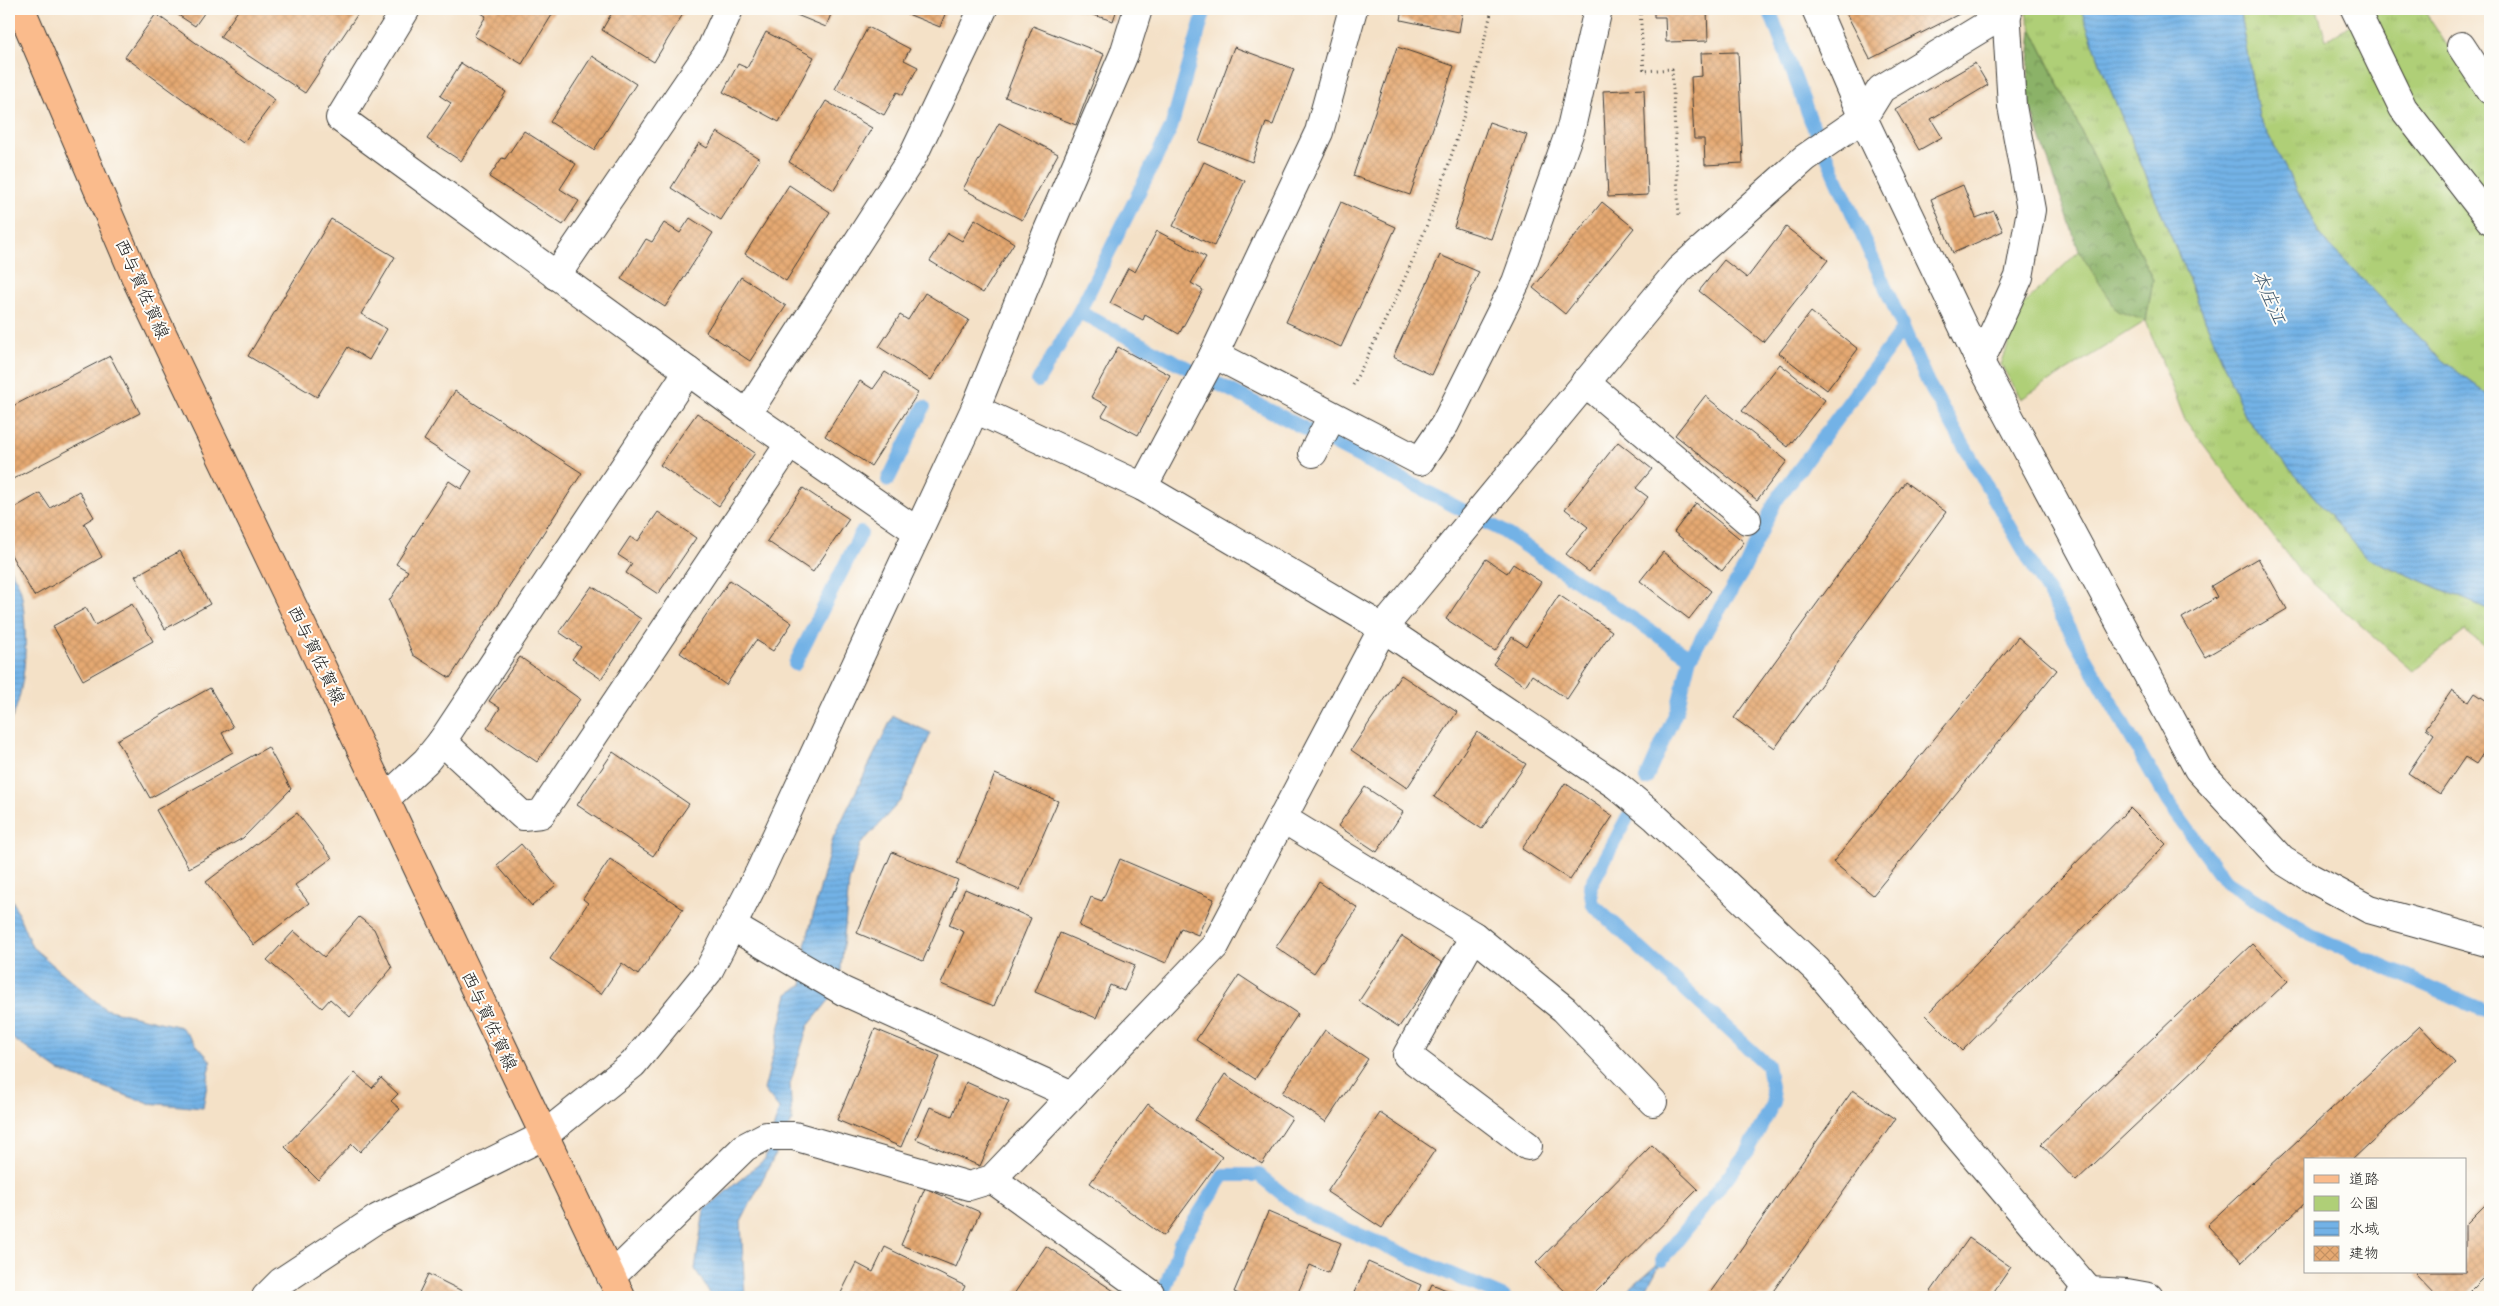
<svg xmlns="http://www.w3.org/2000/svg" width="2499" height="1306" font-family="Pangolin,'Klee One',sans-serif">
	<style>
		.grass { fill: url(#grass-tufts); stroke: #66764a }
		.forest { fill: url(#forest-crowns); stroke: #546742 }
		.green { fill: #afcf77; stroke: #66764a }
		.water { fill: url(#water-rules); stroke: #486781 }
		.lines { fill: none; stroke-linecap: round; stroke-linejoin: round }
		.stream { stroke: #73b2e6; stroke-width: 14 }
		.building { fill: url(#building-cross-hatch) }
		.minor-casing { stroke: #3c3a36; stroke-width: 30 }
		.major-casing { stroke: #3c3a36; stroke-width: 30 }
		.path { stroke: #3c3a36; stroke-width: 3; stroke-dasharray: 1 4; stroke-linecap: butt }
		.minor { stroke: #fff; stroke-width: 28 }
		.major { stroke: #fabb8c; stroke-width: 28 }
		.labels { text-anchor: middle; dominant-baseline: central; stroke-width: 4; stroke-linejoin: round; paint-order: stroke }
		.street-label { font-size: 18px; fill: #1c1c1c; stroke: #fdfcf7 }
		.water-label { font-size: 19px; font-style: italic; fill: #3f586d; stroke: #fdfcf7 }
	</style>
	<defs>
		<pattern id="grass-tufts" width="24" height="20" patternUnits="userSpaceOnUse" patternTransform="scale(1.25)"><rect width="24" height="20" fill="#afcf77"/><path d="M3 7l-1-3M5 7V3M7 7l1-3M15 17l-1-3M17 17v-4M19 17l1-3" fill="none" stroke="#96b166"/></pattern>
		<pattern id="forest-crowns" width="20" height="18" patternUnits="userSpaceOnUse" patternTransform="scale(1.25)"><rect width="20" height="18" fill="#8bb268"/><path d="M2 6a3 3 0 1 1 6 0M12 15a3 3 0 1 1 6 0" fill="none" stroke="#719055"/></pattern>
		<pattern id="water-rules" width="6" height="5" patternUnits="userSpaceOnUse" patternTransform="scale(1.25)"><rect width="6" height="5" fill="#73b2e6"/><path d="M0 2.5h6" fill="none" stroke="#6398c5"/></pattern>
		<pattern id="building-cross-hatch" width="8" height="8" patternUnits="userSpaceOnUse" patternTransform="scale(1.25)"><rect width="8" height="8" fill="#e5a972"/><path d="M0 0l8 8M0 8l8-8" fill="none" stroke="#c49162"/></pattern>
	</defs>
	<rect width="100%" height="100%" fill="#fdfcf7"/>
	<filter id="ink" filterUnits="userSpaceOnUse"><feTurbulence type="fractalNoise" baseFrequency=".02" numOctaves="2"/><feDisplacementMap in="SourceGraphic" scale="10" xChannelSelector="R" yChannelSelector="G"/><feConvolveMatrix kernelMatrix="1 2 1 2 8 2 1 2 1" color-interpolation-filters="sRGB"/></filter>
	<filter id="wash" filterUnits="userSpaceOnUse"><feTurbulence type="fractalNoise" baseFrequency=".0096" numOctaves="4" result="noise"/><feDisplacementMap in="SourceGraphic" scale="20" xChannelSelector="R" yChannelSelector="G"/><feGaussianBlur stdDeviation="1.12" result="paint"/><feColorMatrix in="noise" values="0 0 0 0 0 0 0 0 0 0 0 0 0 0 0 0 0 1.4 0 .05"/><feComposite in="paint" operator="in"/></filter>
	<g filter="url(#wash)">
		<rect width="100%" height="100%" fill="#f4e1c7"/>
		<!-- grass -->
		<g class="grass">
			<polygon points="2024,9 2081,9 2104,74 2246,418 2366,557 2490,610 2490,650 2465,631 2413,671 2300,572 2185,420 2146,321 2153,280 2032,29"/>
			<polygon points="2239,9 2317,9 2326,40 2376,9 2423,9 2490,110 2490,396 2443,361 2321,237 2259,117"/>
		</g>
		<!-- forest -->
		<polygon class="forest" points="2032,29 2153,280 2146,321 2117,311 2079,251 2026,95"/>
		<!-- green -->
		<polygon class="green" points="2079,251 2117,311 2146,321 2021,399 2001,365 2022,306"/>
		<!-- water -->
		<g class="water">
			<polygon points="2081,9 2239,9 2259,117 2321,237 2443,361 2490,396 2490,610 2366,557 2246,418 2104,74"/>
			<path d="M9,567c4,7 10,16 12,24 7,38 7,99 -12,133z"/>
			<polygon points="893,716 931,733 901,800 860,845 849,882 841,970 831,998 808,1026 790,1084 792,1121 741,1222 745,1297 712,1297 695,1269 704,1210 765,1159 779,1109 764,1090 788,994 802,985 808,957 805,946 833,838"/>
			<polygon points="9,892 32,947 105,1009 181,1027 211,1061 203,1108 147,1103 59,1071 9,1036"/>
			<polygon points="1662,1260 1642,1297 1620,1297"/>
		</g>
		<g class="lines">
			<!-- stream -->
			<g class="stream">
				<polyline points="1769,9 1811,121 1928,383 2168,802 2225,881 2311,935 2490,1013"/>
				<polyline points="1079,312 1501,530 1690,657 1677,710 1646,779"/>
				<polyline points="1038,381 1079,312 1171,128 1205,9"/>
				<polyline points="888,480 924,407"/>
				<polyline points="1690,657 1743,571 1775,502 1903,329"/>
				<polyline points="795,664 861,533"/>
				<polyline points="1627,818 1590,887 1593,905 1767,1065 1774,1102 1748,1151 1662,1260"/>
				<polyline points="1162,1297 1180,1243 1224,1175 1259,1175 1302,1210 1504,1297"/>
			</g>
		</g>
		<g id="blocks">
			<!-- building -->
			<g class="building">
				<polygon points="169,9 207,9 195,26"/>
				<polygon points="239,9 361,9 305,93 220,37"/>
				<polygon points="484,9 553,9 555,10 522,64 474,36 486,16 481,13"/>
				<polygon points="614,9 686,9 654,62 602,30"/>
				<polygon points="782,9 833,9 826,27"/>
				<polygon points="895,9 947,9 940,27"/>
				<polygon points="1074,9 1117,9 1113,21"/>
				<polygon points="1403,9 1463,9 1459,32 1401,20"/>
				<polygon points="1654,9 1707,9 1708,41 1666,42 1665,17 1654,17"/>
				<polygon points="1844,9 1969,9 1870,59"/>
				<polygon points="156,14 275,100 243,143 125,57"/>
				<polygon points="1033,26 1104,54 1076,125 1005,97"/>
				<polygon points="868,27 910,49 904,60 918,67 903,95 897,92 884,115 835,89"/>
				<polygon points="766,32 814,57 779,122 723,92 738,64 747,68"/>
				<polygon points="1234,47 1294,69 1273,125 1266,123 1252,162 1199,142"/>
				<polygon points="1397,47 1454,66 1410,195 1353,176"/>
				<polygon points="1738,52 1743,163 1705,165 1704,139 1694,139 1691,77 1702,76 1701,53"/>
				<polygon points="592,56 636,84 594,150 550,122"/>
				<polygon points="461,63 506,92 461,161 427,139 451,103 440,96"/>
				<polygon points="1975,63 1988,85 1931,119 1942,137 1919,150 1895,109"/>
				<polygon points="1644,89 1648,195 1608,197 1603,91"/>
				<polygon points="826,101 872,128 834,190 789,162"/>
				<polygon points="1489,122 1527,135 1491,239 1454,227"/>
				<polygon points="999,123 1058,154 1022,220 963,189"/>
				<polygon points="524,131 576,164 560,189 579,201 563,225 489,177 502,158 505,159"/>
				<polygon points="717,132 760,159 721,220 671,188 699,143 707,148"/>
				<polygon points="1204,162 1245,181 1214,246 1173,226"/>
				<polygon points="789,185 830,212 786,281 745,254"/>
				<polygon points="1963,185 1976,218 1994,211 2003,231 1953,253 1931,199"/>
				<polygon points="1341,202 1396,227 1341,347 1286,322"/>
				<polygon points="1602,202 1634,228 1565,314 1533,288"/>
				<polygon points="690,218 713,233 665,307 621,279 646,239 652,242 664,223 680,233"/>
				<polygon points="331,219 395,257 361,314 387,329 369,360 348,347 317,397 248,356"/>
				<polygon points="975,219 1014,243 983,293 930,261 948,233 962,241"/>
				<polygon points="1786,227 1828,260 1763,342 1699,291 1724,260 1747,278"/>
				<polygon points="1157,231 1206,257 1191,283 1203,290 1179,334 1145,315 1143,320 1110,303 1128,268 1135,272"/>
				<polygon points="1440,255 1479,272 1432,375 1393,357"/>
				<polygon points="741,277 786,306 750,361 706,332"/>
				<polygon points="925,293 969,320 931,380 879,347 900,315 908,320"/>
				<polygon points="1811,312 1858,349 1827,390 1779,353"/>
				<polygon points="1118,347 1170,375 1138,435 1102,416 1108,406 1091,397"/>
				<polygon points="110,356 140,413 9,481 9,408"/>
				<polygon points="1780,364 1825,400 1788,447 1742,411"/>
				<polygon points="885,372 918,393 871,466 825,436 860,381 873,389"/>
				<polygon points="455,391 582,473 450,678 413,655 389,601 408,571 396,564 449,481 461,489 472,471 424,440"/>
				<polygon points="1705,396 1787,461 1757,500 1675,435"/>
				<polygon points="697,413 755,453 719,506 660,465"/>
				<polygon points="1618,442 1652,469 1636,488 1648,497 1589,572 1566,554 1588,527 1565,509"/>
				<polygon points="1905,482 1946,512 1775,748 1734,718"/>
				<polygon points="803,488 849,519 813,572 767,541"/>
				<polygon points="79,491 94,517 84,523 102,557 34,596 9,551 9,511 40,493 50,508"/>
				<polygon points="1696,503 1744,542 1722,571 1674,532"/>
				<polygon points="658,512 696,538 658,594 626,573 632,564 618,555 630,537 638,541"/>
				<polygon points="180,551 210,604 165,629 135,576"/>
				<polygon points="1663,552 1711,591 1689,619 1640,581"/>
				<polygon points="2258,558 2287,609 2205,657 2182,618 2217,597 2211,586"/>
				<polygon points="1486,559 1507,573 1513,564 1541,582 1495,651 1446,619"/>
				<polygon points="730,580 792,623 773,651 756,640 726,685 680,653"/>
				<polygon points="592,586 641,619 601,679 572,659 581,647 559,632"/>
				<polygon points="1559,595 1612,631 1567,699 1532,675 1525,686 1493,664 1512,637 1526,646"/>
				<polygon points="132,604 153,641 83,680 53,626 86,608 95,625"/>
				<polygon points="2018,637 2057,670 1873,895 1833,862"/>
				<polygon points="520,657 580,699 537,762 487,728 500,708 489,701"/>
				<polygon points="1401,675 1457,712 1407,788 1351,750"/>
				<polygon points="210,688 233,727 222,733 233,752 150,798 117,740"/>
				<polygon points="2452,690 2469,702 2475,693 2490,703 2490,743 2476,764 2465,757 2440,794 2408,773 2434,734 2426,728"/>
				<polygon points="1477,732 1526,764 1482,829 1434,797"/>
				<polygon points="268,747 291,789 243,838 189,868 156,810"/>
				<polygon points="613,752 689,804 653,856 577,805"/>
				<polygon points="995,774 1058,801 1019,890 957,863"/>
				<polygon points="1565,783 1613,816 1570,880 1522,849"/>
				<polygon points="1365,787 1403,812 1377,852 1338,826"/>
				<polygon points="2130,808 2166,844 1962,1051 1926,1015"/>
				<polygon points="297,813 332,858 295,885 309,903 254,945 206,882"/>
				<polygon points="521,844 556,885 532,906 497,865"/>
				<polygon points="892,852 958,880 923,961 857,933"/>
				<polygon points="610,859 683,909 638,975 622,963 601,994 550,959 588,903 583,899"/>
				<polygon points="1120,859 1214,899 1198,935 1181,928 1166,963 1079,926 1091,897 1102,901"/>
				<polygon points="1319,882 1358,908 1314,973 1276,947"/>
				<polygon points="965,889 1031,918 994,1006 941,984 964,932 949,925"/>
				<polygon points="359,917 374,929 392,968 350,1017 330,999 322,1008 267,960 294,931 324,957"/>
				<polygon points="1060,933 1135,965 1124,991 1110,985 1096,1018 1035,992"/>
				<polygon points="1402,936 1442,963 1399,1027 1359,1001"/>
				<polygon points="2252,944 2288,981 2076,1181 2041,1144"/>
				<polygon points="1239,975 1298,1014 1255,1079 1196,1040"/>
				<polygon points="2420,1026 2455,1063 2352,1160 2305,1160 2305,1203 2242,1262 2207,1225"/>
				<polygon points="875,1029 940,1056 901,1147 837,1120"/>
				<polygon points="1325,1030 1368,1059 1326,1122 1282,1093"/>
				<polygon points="355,1073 372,1088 381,1078 398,1094 391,1101 400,1109 360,1152 352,1144 318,1180 285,1147"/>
				<polygon points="1225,1074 1292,1118 1262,1164 1195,1120"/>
				<polygon points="966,1082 1009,1101 980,1166 916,1139 930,1107 952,1116"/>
				<polygon points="1853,1090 1895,1119 1769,1297 1707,1297"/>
				<polygon points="1148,1104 1222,1157 1164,1236 1090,1183"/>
				<polygon points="1380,1113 1435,1150 1382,1228 1327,1192"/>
				<polygon points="1652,1145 1698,1189 1591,1297 1571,1297 1536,1263"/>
				<polygon points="925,1188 980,1212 956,1267 901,1245"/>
				<polygon points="2490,1200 2490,1271 2464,1297 2437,1297 2415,1274 2417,1272 2465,1272 2465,1225"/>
				<polygon points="1268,1212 1341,1243 1328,1273 1310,1265 1296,1297 1247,1297 1234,1292"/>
				<polygon points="1969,1238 2011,1267 1990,1297 1927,1297"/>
				<polygon points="1046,1246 1123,1297 1012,1297"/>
				<polygon points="885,1247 965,1286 960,1297 839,1297 856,1263 873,1272"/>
				<polygon points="1368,1262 1421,1285 1416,1297 1352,1297"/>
				<polygon points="428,1274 474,1297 417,1297"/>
				<polygon points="1432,1284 1463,1297 1426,1297"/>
			</g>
		</g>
	</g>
	<g filter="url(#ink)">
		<use href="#blocks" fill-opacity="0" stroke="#3c3a36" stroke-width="1"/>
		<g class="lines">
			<defs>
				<g id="minor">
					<polyline points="406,9 340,118 747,414 918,532"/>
					<polyline points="1816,9 1863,118 1980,362 2198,769 2282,860 2311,878 2369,909 2490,943"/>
					<polyline points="2355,9 2403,108 2490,220"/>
					<polyline points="2461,46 2490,90"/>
					<polyline points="556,276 711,49 729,9"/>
					<polyline points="1214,354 1420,461 1445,424 1516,282 1571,128 1598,9"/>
					<polyline points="1980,362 2019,277 2031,210 2012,106 2006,9"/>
					<polyline points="1585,382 1747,520"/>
					<polyline points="975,409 1143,487 1383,628 1616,785 1656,818 1817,970 2089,1291"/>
					<polyline points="747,414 913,156 983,9"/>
					<polyline points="1313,453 1332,416"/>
					<polyline points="1143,487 1214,354 1319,132 1353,9"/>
					<polyline points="442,741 523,816 541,814 790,443"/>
					<polyline points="385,799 426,761 442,741 688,371"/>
					<polyline points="1282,818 1474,936 1407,1055 1528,1146"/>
					<polyline points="732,926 843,991 1072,1095"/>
					<polyline points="1474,936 1564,1009 1653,1102"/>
					<polyline points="992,1179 1150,1293"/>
					<polyline points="611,1277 745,1147 766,1136 794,1136 969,1186 992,1179 1215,946 1383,628 1679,270 1805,158 1863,118 1881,89 2008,12"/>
					<polyline points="266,1297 281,1282 378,1218 543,1136 633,1064 708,972 759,873 975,409 1048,230 1124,54 1138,9"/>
					<polyline points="2080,1297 2089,1291 2127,1293 2149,1297"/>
				</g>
				<polyline id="major" points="21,9 138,283 385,799 621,1297"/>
			</defs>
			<!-- minor casing -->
			<use href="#minor" class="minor-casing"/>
			<!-- major casing -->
			<use href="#major" class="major-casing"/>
			<!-- path -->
			<g class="path">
				<polyline points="1640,9 1644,71 1672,69 1679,217"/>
				<path d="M1353,385c27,-54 55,-109 76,-166 26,-68 46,-139 63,-210"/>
			</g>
			<!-- minor -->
			<use href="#minor" class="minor"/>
			<!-- major -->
			<use href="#major" class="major"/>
		</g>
	</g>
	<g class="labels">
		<!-- street labels -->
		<g class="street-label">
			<text transform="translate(142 289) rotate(66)">西与賀佐賀線</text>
			<text transform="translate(316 655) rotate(64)">西与賀佐賀線</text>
			<text transform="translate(489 1021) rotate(65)">西与賀佐賀線</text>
		</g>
		<!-- water labels -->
		<g class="water-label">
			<text transform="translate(2269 297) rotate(67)">本庄江</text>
		</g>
	</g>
	<!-- margin -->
	<rect width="2499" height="1306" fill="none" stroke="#fdfcf7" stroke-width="30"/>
	<!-- legend -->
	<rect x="2304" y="1158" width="162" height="115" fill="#fdfcf7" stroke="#a3a29f"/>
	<rect x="2314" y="1175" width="25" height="8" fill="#fabb8c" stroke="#a3a29f"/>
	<text x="2349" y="1184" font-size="15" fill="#1c1c1c">道路</text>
	<rect x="2314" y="1196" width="25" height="15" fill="#afcf77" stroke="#a3a29f"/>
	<text x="2349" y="1208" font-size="15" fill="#1c1c1c">公園</text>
	<rect x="2314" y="1221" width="25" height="15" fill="url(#water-rules)" stroke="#a3a29f"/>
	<text x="2349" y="1234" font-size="15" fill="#1c1c1c">水域</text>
	<rect x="2314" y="1246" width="25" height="15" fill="url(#building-cross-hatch)" stroke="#a3a29f"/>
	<text x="2349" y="1258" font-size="15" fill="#1c1c1c">建物</text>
</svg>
